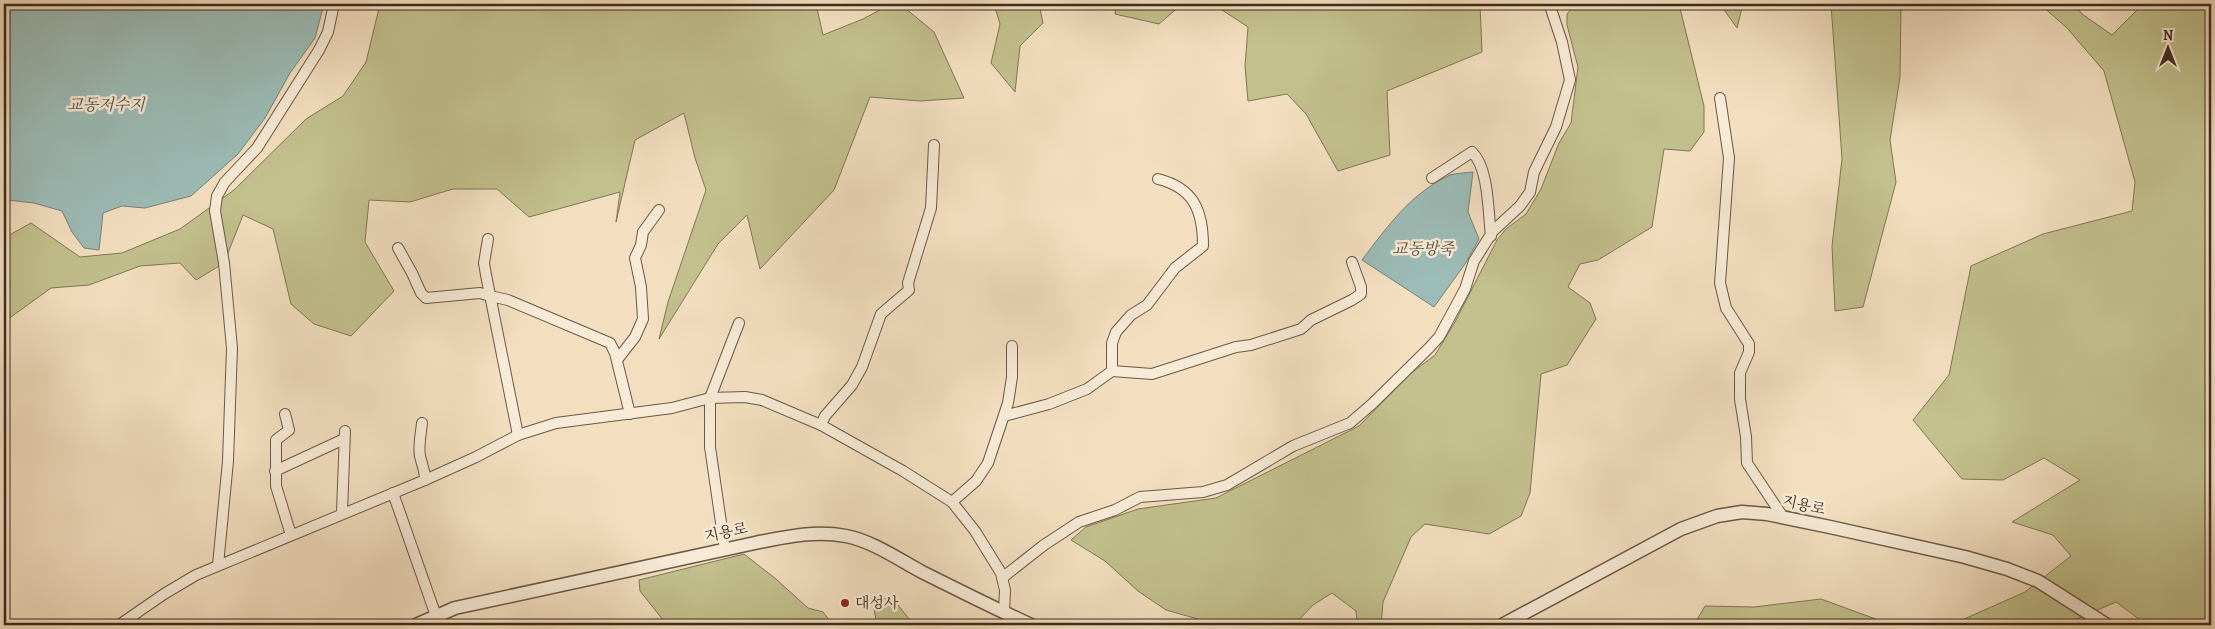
<svg xmlns="http://www.w3.org/2000/svg" width="2215" height="629" font-family="Alegreya,'Noto Serif KR',serif">
	<style>
		.green { fill: #c2c08d; stroke: #807655 }
		.water { fill: #9cbcb7; stroke: #768279 }
		.lines { fill: none; stroke-linecap: round; stroke-linejoin: round }
		.minor-casing { stroke: #6a5846; stroke-width: 12 }
		.tertiary-casing { stroke: #6a5846; stroke-width: 15 }
		.minor { stroke: #f7ead6; stroke-width: 10 }
		.tertiary { stroke: #f7ead6; stroke-width: 12 }
		.poi-dot { fill: #8f2418; stroke: #f7ead6; stroke-width: 2 }
		.labels { text-anchor: middle; dominant-baseline: central; stroke-width: 5; stroke-linejoin: round; paint-order: stroke }
		.street-label { font-size: 15px; fill: #3d2b1d; stroke: #f7ead6 }
		.poi-label { font-size: 15px; fill: #3d2b1d; stroke: #f7ead6; text-anchor: start }
		.water-label { font-size: 16px; font-style: italic; fill: #554f44; stroke: #f7ead6 }
	</style>
	<rect width="100%" height="100%" fill="#f3dfc0"/>
	<filter id="stains"><feTurbulence type="fractalNoise" baseFrequency=".004" numOctaves="4"/><feColorMatrix values="0 0 0 0 .2 0 0 0 0 .09 0 0 0 0 .02 0 0 0 .5 -.17"/></filter>
	<radialGradient id="worn" r=".72"><stop offset=".6" stop-color="#630" stop-opacity="0"/><stop offset="1" stop-color="#630" stop-opacity=".3"/></radialGradient>
	<!-- green -->
	<g class="green">
		<polygon points="380,4 816,4 823,35 863,19 891,4 900,4 934,32 964,98 920,101 870,97 834,190 760,269 747,215 718,244 659,339 668,302 706,190 695,158 684,113 635,140 616,222 620,192 529,217 497,189 453,189 410,202 369,200 365,242 394,291 351,336 314,324 291,304 273,229 243,215 224,263 196,280 180,263 140,266 89,285 51,288 4,322 4,238 31,223 80,257 122,253 180,229 234,190 306,119 343,96 366,62"/>
		<polygon points="994,4 1039,4 1043,23 1020,46 1015,92 991,63 1000,24"/>
		<polygon points="1116,4 1182,4 1159,24 1115,14"/>
		<polygon points="1213,4 1480,4 1482,52 1387,91 1390,155 1338,171 1306,114 1287,94 1248,101 1245,66 1248,27"/>
		<polygon points="1576,4 1679,4 1704,106 1704,132 1690,151 1664,149 1652,227 1598,260 1580,264 1568,287 1590,303 1596,319 1567,365 1541,374 1530,493 1521,516 1489,534 1425,524 1411,537 1383,602 1381,625 1357,625 1356,611 1332,593 1313,605 1294,625 1219,625 1166,610 1138,591 1105,561 1071,540 1086,527 1138,509 1216,498 1359,426 1410,374 1435,355 1455,322 1497,240 1506,229 1526,214 1541,189 1559,143 1571,123 1578,67 1567,25 1567,14"/>
		<polygon points="1720,4 1743,4 1737,28"/>
		<polygon points="1831,4 1901,4 1900,77 1890,140 1896,182 1863,307 1835,311 1832,246 1842,159"/>
		<polygon points="2040,4 2075,4 2082,14 2112,35 2143,4 2211,4 2211,625 2147,625 2116,602 2070,622 2069,625 1923,625 1953,624 2025,592 2071,556 2053,535 2012,522 2080,480 2044,458 2003,480 1962,479 1913,420 1949,375 1971,266 2043,234 2132,211 2135,182 2104,71 2067,28"/>
		<polygon points="744,554 776,579 808,608 823,612 833,625 667,625 640,591 639,580"/>
		<polygon points="872,598 893,599 914,625 877,625"/>
		<polygon points="1821,599 1892,625 1694,625 1705,606 1754,607"/>
	</g>
	<!-- water -->
	<g class="water">
		<polygon points="4,4 324,4 315,38 290,73 265,118 238,154 191,196 145,208 122,206 103,213 99,250 84,248 72,232 62,211 34,203 7,200 4,196"/>
		<path d="M1473,172l-5,40 11,27 -14,25 -31,43 -72,-47c25,-33 49,-67 88,-85 6,-2 16,-2 23,-3z"/>
	</g>
	<g class="lines">
		<defs>
			<g id="minor">
				<polyline points="1720,98 1729,158 1720,283 1726,308 1749,344 1749,352 1740,373 1740,399 1746,437 1747,463 1783,517"/>
				<path d="M1432,178l40,-26c17,16 16,60 19,84"/>
				<polyline points="488,239 484,263 486,275 518,435"/>
				<polyline points="398,248 412,273 421,293 426,298 480,293 490,296 508,300 610,343 615,353 630,414"/>
				<polyline points="617,360 635,337 643,319 641,287 635,258 641,245 643,232 659,210"/>
				<path d="M1112,371v-28l4,-11 15,-17 16,-10 28,-37 28,-22c0,-35 -9,-58 -45,-67"/>
				<polyline points="285,414 289,430 276,440 276,486 291,535"/>
				<polyline points="1004,416 1049,404 1087,389 1112,371 1152,374 1236,347 1251,345 1301,329 1311,320 1352,300 1361,294 1361,287 1352,262"/>
				<path d="M422,423c-1,11 -4,23 -2,33 2,9 5,14 5,24"/>
				<polyline points="821,425 825,416 852,385 862,367 881,314 909,290 908,283 931,208 934,145"/>
				<polyline points="275,471 344,439"/>
				<polyline points="393,493 436,616"/>
				<polyline points="952,502 976,481 988,463 1008,403 1012,377 1012,346"/>
				<polyline points="342,513 345,431"/>
				<polyline points="725,550 710,447 710,398 739,323"/>
				<polyline points="218,565 228,461 232,348 224,263 215,211 217,196 225,182 257,148 319,50 328,32 334,4"/>
				<polyline points="1002,578 1044,545 1079,522 1115,510 1140,497 1203,492 1227,485 1293,446 1350,423 1372,404 1429,348 1439,337 1465,289 1474,261 1493,231 1520,206 1530,192 1534,172 1556,127 1570,80 1562,42 1551,9 1552,4"/>
				<polyline points="119,625 164,594 196,575 425,480 476,457 518,435 556,423 672,408 710,398 745,397 762,400 821,425 903,471 952,502 975,531 1001,573 1005,590 1004,612"/>
			</g>
			<g id="tertiary">
				<path d="M416,625l39,-17 300,-65c30,-6 60,-13 91,-7 26,5 52,23 76,36 36,18 72,36 109,53"/>
				<polyline points="1502,625 1681,529 1717,516 1742,512 1767,514 1830,527 1965,557 2007,569 2038,581 2107,625"/>
			</g>
		</defs>
		<!-- minor casing -->
		<use href="#minor" class="minor-casing"/>
		<!-- tertiary casing -->
		<use href="#tertiary" class="tertiary-casing"/>
		<!-- minor -->
		<use href="#minor" class="minor"/>
		<!-- tertiary -->
		<use href="#tertiary" class="tertiary"/>
	</g>
	<!-- markers -->
	<circle class="poi-dot" cx="845" cy="603" r="5"/>
	<g class="labels">
		<!-- street labels -->
		<g class="street-label">
			<text transform="translate(1804 505) rotate(12)">지용로</text>
			<text transform="translate(726 532) rotate(-12)">지용로</text>
		</g>
		<!-- poi labels -->
		<g class="poi-label">
			<text x="855" y="603">대성사</text>
		</g>
		<!-- water labels -->
		<g class="water-label">
			<text x="106" y="105">교동저수지</text>
			<text x="1423" y="249">교동방죽</text>
		</g>
	</g>
	<!-- margin -->
	<rect width="2215" height="629" fill="none" stroke="#f3dfc0" stroke-width="20"/>
	<rect x="5" y="5" width="2205" height="619" fill="none" stroke="#3d2b1d" stroke-width="2.5"/>
	<rect x="10" y="10" width="2195" height="609" fill="none" stroke="#3d2b1d"/>
	<!-- north arrow -->
	<g transform="translate(2168 48)" stroke="#f7ead6" stroke-width="4" paint-order="stroke">
	<path d="M0-4L9 19L0 12L-9 19Z" fill="#3d2b1d"/>
	<text y="-8" font-size="14" font-weight="bold" text-anchor="middle" fill="#3d2b1d">N</text>
	</g>
	<rect width="100%" height="100%" filter="url(#stains)"/>
	<rect width="100%" height="100%" fill="url(#worn)"/>
</svg>
